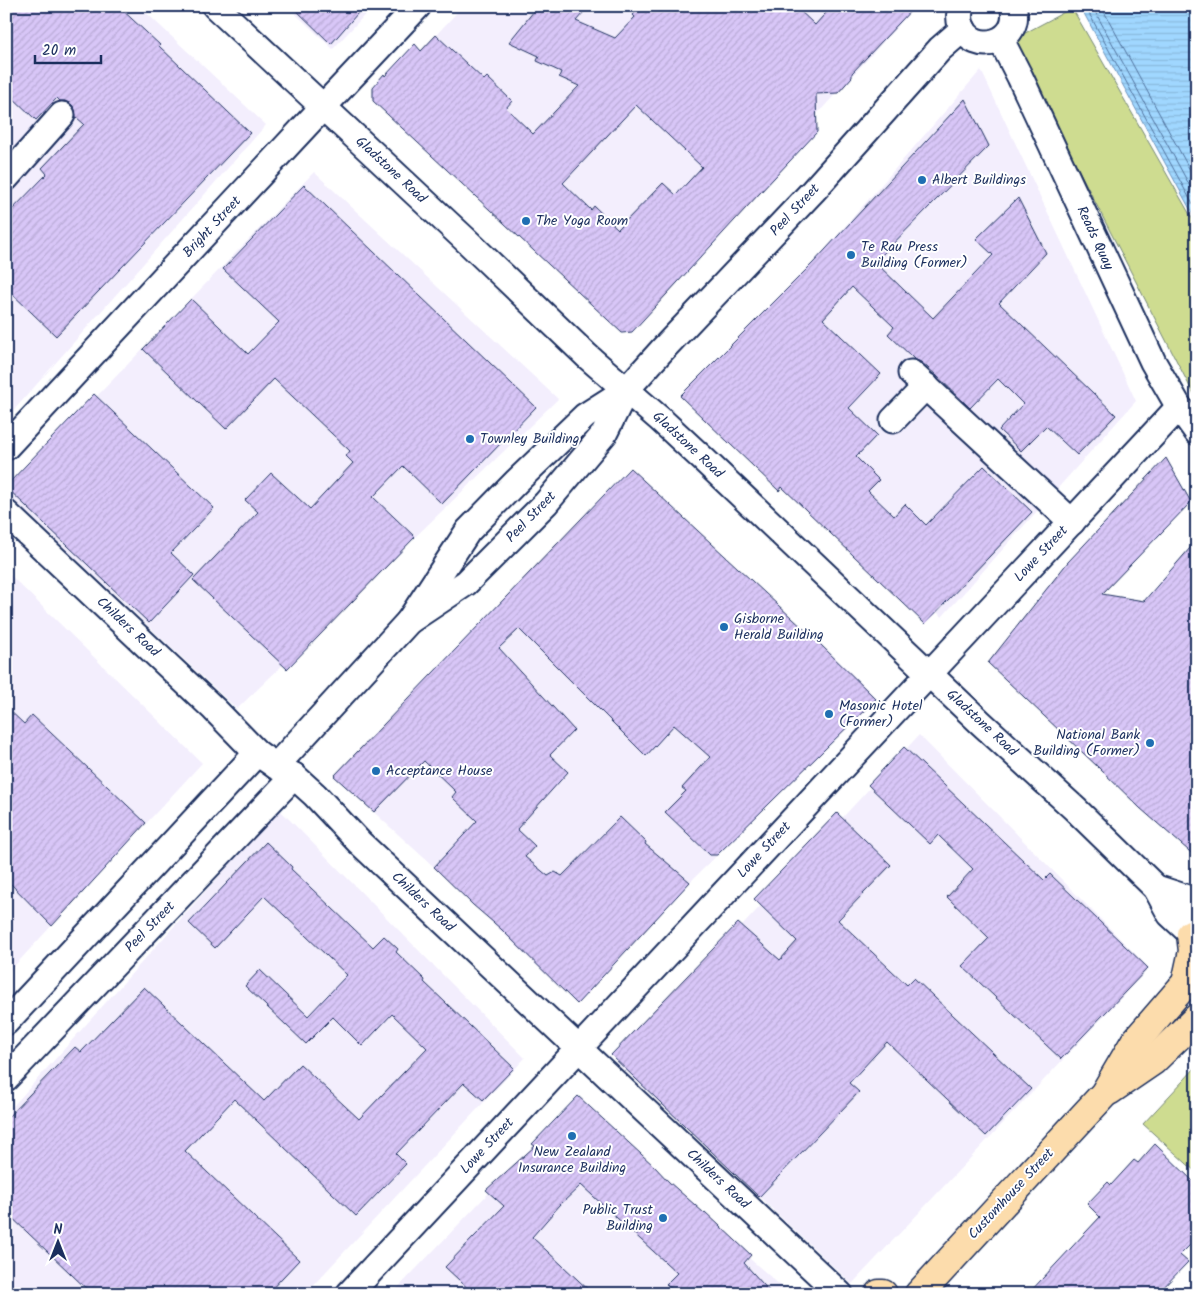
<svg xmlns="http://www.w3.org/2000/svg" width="1203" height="1300" font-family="Kalam,sans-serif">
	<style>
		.built { fill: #f3eefd }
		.green { fill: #cedc90; stroke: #748677 }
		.water { fill: url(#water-rules); stroke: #6b94bf }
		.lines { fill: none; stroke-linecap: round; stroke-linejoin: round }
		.shore { stroke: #50729e; stroke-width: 1 }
		.building { fill: url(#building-hatch); stroke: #1b2f5e; fill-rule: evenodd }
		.minor-casing { stroke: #1b2f5e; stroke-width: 29 }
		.highway-casing { stroke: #1b2f5e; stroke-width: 31 }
		.minor { stroke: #fff; stroke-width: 25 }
		.highway { stroke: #fcdcac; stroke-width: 28 }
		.poi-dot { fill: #1f6fb2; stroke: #fff; stroke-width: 2 }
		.labels { text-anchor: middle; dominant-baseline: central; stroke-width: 4; stroke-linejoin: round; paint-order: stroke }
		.street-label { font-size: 14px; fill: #1b2f5e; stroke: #fff }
		.poi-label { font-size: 14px; fill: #1b2f5e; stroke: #fff; text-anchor: start }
	</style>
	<defs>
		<pattern id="water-rules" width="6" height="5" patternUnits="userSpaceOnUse" patternTransform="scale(1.25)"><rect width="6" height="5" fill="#a0d7ff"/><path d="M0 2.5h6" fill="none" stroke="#89b9dd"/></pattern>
		<pattern id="building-hatch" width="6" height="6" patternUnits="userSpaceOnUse" patternTransform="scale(1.25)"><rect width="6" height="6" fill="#d8c6f7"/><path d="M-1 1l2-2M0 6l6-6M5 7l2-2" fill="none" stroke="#b9aad6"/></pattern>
	</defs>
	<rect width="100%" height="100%" fill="#fff"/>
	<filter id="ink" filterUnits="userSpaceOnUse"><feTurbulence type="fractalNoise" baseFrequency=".02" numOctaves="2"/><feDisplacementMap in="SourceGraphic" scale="10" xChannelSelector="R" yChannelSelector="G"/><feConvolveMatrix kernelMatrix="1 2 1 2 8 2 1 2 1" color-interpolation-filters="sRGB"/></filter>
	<g filter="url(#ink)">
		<!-- built -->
		<g class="built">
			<polygon points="6,6 139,6 266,125 6,419"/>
			<polygon points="287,6 373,6 333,49"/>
			<polygon points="463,6 916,6 628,321 382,93"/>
			<polygon points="981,70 1136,401 942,617 702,391"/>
			<polygon points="314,172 558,399 237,709 6,493 6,490"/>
			<polygon points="630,468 847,669 873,695 873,702 690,882 577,1004 434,867 334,776"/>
			<polygon points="6,571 202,763 6,975"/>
			<polygon points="919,735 1149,968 852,1284 616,1062"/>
			<polygon points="279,809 525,1058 305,1294 6,1294 6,1114"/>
			<polygon points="574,1104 740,1250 790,1294 392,1294"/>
		</g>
		<!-- green -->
		<g class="green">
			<polygon points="1072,8 1197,227 1197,399 1190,387 1012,40"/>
			<polygon points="1197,1066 1197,1173 1143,1124"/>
		</g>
		<!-- water -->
		<polygon class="water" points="1080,6 1197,6 1197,222"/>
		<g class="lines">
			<!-- shore -->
			<g class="shore">
				<polyline points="1085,6 1197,212"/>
				<polyline points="1092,6 1197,199"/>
				<polyline points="1101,6 1197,183"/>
			</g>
		</g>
		<!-- building -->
		<g class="building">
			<polygon points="6,6 118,6 160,45 159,46 250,133 56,336 6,288 6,216 47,174 42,168 84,124 76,117 75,110 72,105 65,101 60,101 57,98 36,120 6,91"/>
			<polygon points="292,6 364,6 331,44"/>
			<path d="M538,6h51l-13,15 39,17 20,-21 -2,-2 8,-9h154l20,19 17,-19h83l-63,67v4l-14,16 -22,1 1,38 -71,76 -114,124 -10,1 -249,-232v-14l11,-13 1,2 30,-32 6,7 15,-16 48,45 3,-3 25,24 -6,7 27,26 46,-48 -20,-9 2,-5 -24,-11 2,-5 -30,-14zM636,105l66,62 -26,28 -13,-12 -45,46 -24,-23 -3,4 -28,-27z"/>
			<polygon points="965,99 989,146 875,262 933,318 993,255 976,239 1018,198 1046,253 999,303 1116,415 1077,455 1046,426 1021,451 999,430 1023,404 998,379 970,408 936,375 921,362 914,359 888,334 894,327 852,287 823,319 881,374 849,408 877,435 856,457 879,480 868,491 894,516 905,504 926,525 984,466 1032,512 925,624 782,487 779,491 680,396 813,263"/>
			<polygon points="304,185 536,407 442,504 403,466 373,497 415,537 287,669 193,580 258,512 245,500 271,473 310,509 353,463 346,456 350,451 274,379 226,429 143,349 191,299 248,354 279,322 223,269"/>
			<polygon points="94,394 214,508 171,553 194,575 149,623 6,487 6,486"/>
			<polygon points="1166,458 1191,502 1102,594 1144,601 1197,540 1197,858 1140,808 1099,768 988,663 1068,562"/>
			<polygon points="630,468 819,643 876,699 717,855 710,855 665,812 686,791 682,788 710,757 674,725 646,756 519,629 499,648 574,730 550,755 568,772 517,829 535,846 525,857 548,876 555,872 562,876 620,817 646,842 645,844 690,882 577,1004 501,929 473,905 434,867 477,821 452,797 456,792 424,761 374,812 334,776"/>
			<polygon points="6,707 24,724 32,715 146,823 52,926 6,879"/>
			<polygon points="904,747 1044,880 1050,874 1148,968 1061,1059 962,966 989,938 947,897 973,869 938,835 930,844 868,785"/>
			<polygon points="837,813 891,865 838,920 907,985 914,978 1031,1089 986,1136 887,1042 849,1083 859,1092 759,1197 611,1055 738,923 780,960 797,941 754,899"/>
			<polygon points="266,842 292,867 291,869 373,947 384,936 398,949 396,952 425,980 424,982 514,1068 483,1100 464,1083 396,1154 406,1164 356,1216 234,1099 185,1151 299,1260 267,1294 92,1294 6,1212 6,1119 75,1047 81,1052 144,987 264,1101 300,1064 359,1119 427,1048 392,1014 362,1046 333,1017 306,1044 245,986 260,970 308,1016 347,975 264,896 215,948 189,923"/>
			<polygon points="578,1096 654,1166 669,1182 704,1213 705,1212 751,1255 744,1263 772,1294 677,1294 666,1284 677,1273 581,1185 560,1205 532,1237 593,1294 474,1294 445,1267 504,1206 486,1190 535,1146 532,1144"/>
			<polygon points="1155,1144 1197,1185 1197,1238 1180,1255 1188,1262 1157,1294 1028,1294 1100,1217 1087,1204 1108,1182 1111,1185 1134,1160 1138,1163"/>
		</g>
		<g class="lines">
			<defs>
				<g id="minor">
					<polyline points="215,6 469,243 587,356 661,420 703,459 980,722 1075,809 1156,888 1170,914 1197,939"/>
					<path d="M961,6c-2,7 -2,13 0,19 12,33 63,17 52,-19"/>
					<polyline points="1001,40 1020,77 1153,362 1179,407 1197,432"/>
					<polyline points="6,178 62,115"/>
					<polyline points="911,373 1072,522"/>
					<polyline points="893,420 926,386"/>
					<polyline points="6,447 323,107 418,6"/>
					<polyline points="6,513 214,709 257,753 276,766 294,776 315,795 359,842 840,1294"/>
					<polyline points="409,621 466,583 546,503 604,434 626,390 663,349 813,191 940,49 963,29"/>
					<polyline points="276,766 409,621 468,531 517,481 585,416 626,390"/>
					<polyline points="1156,888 1184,897 1197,909"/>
					<polyline points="6,1022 257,753"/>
					<polyline points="6,1078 294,776"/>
					<polyline points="349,1294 1179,407"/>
				</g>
				<g id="highway">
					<polyline points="1186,983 1193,951 1191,934"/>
					<polyline points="1109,1091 1153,1061 1197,1018"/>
					<polyline points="879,1294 883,1294"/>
					<polyline points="919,1294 1104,1094 1134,1043 1186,983 1197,978"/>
				</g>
			</defs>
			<!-- minor casing -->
			<use href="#minor" class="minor-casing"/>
			<!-- highway casing -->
			<use href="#highway" class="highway-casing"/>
			<!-- minor -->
			<use href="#minor" class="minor"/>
			<!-- highway -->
			<use href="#highway" class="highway"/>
		</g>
	</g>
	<!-- markers -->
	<g class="poi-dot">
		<circle cx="922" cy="180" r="5"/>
		<circle cx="526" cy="221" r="5"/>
		<circle cx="851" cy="255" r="5"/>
		<circle cx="470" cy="439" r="5"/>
		<circle cx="724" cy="627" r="5"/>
		<circle cx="829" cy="714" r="5"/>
		<circle cx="1150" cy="743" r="5"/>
		<circle cx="376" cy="771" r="5"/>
		<circle cx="572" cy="1136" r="5"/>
		<circle cx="663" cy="1218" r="5"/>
	</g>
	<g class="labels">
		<!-- street labels -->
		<g class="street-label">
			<text transform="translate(391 170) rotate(43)">Gladstone Road</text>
			<text transform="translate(795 210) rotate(-47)">Peel Street</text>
			<text transform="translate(212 227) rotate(-47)">Bright Street</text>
			<text transform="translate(1095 238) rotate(65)">Reads Quay</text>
			<text transform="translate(688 445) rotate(43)">Gladstone Road</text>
			<text transform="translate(531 517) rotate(-46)">Peel Street</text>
			<text transform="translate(1041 554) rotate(-47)">Lowe Street</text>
			<text transform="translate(128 627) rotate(43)">Childers Road</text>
			<text transform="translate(982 723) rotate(43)">Gladstone Road</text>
			<text transform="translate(764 850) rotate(-47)">Lowe Street</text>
			<text transform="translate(423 902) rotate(43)">Childers Road</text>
			<text transform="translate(150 927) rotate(-46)">Peel Street</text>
			<text transform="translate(487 1146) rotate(-47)">Lowe Street</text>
			<text transform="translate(718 1179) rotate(43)">Childers Road</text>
			<text transform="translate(1011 1194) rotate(-47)">Customhouse Street</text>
		</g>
		<!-- poi labels -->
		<g class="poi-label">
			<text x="932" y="180">Albert Buildings</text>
			<text x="536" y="221">The Yoga Room</text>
			<text x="861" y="247">Te Rau Press<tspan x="861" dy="16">Building (Former)</tspan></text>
			<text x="480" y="439">Townley Building</text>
			<text x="734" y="619">Gisborne<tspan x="734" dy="16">Herald Building</tspan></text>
			<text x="839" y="706">Masonic Hotel<tspan x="839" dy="16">(Former)</tspan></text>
			<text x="1140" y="735" text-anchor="end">National Bank<tspan x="1140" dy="16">Building (Former)</tspan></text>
			<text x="386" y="771">Acceptance House</text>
			<text x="572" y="1152" text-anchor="middle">New Zealand<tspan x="572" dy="16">Insurance Building</tspan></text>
			<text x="653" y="1210" text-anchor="end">Public Trust<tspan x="653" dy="16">Building</tspan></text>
		</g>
	</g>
	<!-- margin -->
	<rect width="1203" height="1300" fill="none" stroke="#fff" stroke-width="25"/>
	<rect x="12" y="12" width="1178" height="1275" fill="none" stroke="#1b2f5e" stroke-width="2" filter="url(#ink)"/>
	<!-- north arrow -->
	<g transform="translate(58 1242)" stroke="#ffffff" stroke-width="4" paint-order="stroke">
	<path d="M0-4L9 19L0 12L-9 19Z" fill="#1b2f5e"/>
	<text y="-8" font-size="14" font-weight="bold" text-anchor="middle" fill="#1b2f5e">N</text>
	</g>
	<!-- scale -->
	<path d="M35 55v8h66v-8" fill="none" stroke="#1b2f5e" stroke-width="2.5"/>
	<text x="42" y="55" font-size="15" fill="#1b2f5e" stroke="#ffffff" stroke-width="4" paint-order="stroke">20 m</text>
</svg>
